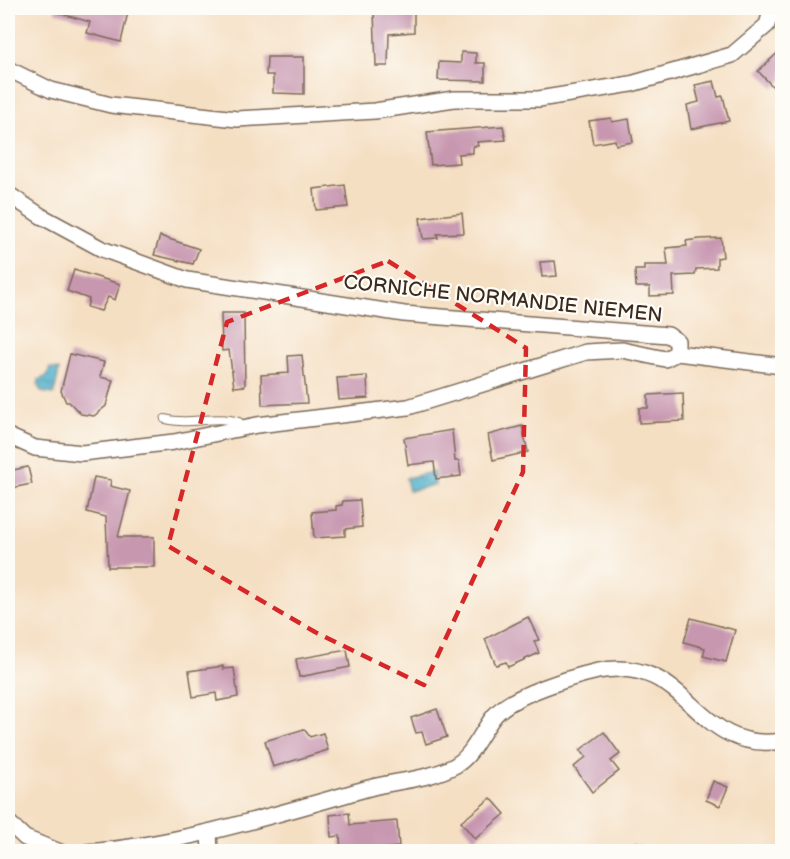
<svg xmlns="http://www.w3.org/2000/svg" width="790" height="859" font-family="'Balsamiq Sans',sans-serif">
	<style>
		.water { fill: url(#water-ripples); stroke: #436c74; stroke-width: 1.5 }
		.building { fill: #c797b0 }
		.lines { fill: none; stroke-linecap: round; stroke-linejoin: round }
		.lane-casing { stroke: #7c6958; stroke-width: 10 }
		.street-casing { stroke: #7c6958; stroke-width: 18 }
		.path { stroke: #7c6958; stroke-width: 4; stroke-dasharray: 1.5 4.5; stroke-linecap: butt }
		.lane { stroke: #fff; stroke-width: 8 }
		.street { stroke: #fff; stroke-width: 15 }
		.marked { fill: none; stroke: #d62828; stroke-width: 4.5; stroke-dasharray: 12 8; stroke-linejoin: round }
		.labels { text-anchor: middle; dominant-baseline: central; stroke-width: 4.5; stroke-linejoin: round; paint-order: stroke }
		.street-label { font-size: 20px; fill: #3b2a1e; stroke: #fdfcf7 }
	</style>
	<defs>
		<pattern id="water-ripples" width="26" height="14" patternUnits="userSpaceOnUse" patternTransform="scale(1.5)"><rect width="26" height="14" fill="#4baeca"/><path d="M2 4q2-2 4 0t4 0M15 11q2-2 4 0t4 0" fill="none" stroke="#408ea3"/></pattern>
	</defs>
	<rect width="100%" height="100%" fill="#fdfcf7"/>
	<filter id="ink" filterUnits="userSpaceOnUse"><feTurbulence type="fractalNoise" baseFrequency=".0167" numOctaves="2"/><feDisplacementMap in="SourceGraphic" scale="12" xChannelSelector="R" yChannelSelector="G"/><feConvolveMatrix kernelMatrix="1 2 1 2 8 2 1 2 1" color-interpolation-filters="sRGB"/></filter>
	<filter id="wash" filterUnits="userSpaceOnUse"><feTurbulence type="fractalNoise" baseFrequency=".008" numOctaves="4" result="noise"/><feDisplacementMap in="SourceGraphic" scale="24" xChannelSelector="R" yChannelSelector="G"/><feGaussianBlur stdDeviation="1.35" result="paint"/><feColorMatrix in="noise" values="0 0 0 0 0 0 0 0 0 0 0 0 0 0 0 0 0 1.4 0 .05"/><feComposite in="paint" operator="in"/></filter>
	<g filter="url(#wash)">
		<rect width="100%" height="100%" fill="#f5dfc3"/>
		<!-- water -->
		<g class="water">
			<polygon points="50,368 59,370 54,394 42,392 38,386 39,380 47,376"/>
			<polygon points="433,472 435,485 409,491 406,478"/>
		</g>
		<g id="blocks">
			<!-- building -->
			<g class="building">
				<polygon points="55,8 129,8 121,42 87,33 90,22 55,12"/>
				<polygon points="392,8 414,8 414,32 389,34 388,66 376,66 374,11 392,10"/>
				<polygon points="783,48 783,79 774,88 758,71"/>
				<polygon points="461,52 476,53 476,63 485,63 485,81 438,80 439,62 461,63"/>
				<polygon points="267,57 304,57 304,94 273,93 273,75 266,75"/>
				<polygon points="714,81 718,97 723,96 729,121 691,129 687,105 699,102 695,85"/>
				<polygon points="611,118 612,122 629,119 633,142 616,145 615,140 593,144 589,121"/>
				<polygon points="503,126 506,140 477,142 478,146 473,146 473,153 458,154 459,163 431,165 427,132"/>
				<polygon points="345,185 348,207 316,210 314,189"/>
				<polygon points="462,213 464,233 437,234 438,238 423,239 420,218"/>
				<polygon points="160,236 199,249 193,264 154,255"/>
				<polygon points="721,238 723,257 717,258 717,268 696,269 695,275 673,276 674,295 650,296 650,287 636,287 635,270 644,270 644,265 668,265 666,248 687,246 686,241 700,239"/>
				<polygon points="555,261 557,276 542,277 540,262"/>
				<polygon points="74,270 120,284 115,300 108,297 101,311 87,307 89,299 67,291"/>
				<polygon points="221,313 244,313 245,386 234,387 229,350 222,351"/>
				<polygon points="70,354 104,362 100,377 113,380 106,406 94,416 81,414 69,402 66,402 61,391"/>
				<polygon points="302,355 307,403 262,405 261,375 289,373 288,356"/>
				<polygon points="367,376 368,398 339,400 337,378"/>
				<polygon points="683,393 684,421 639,423 639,408 648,408 648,395"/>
				<polygon points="522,426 528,452 493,460 488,435"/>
				<polygon points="452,430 455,461 459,461 461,476 436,479 434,462 408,465 404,438"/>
				<polygon points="28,467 32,484 11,488 8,471"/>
				<polygon points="94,477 111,480 110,486 130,491 118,537 154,537 154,567 108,567 106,517 87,512"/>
				<polygon points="360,500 362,527 345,529 345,536 314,538 312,512 336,510 336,506 342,505 343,501"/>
				<polygon points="528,617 539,640 534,641 539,653 508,667 506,662 496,665 485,639"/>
				<polygon points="691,618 735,630 726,662 703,656 705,648 684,642"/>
				<polygon points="347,650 350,667 299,677 296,659"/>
				<polygon points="223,666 223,669 234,668 238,697 217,701 216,693 193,697 189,671"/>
				<polygon points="437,709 447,737 426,744 422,732 416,733 411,718"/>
				<polygon points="304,729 310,737 323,733 328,750 273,767 265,741"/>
				<polygon points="604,732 620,754 611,761 619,771 592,792 574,767 586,757 580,750"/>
				<polygon points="713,781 728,787 720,806 706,800"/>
				<polygon points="491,798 505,814 475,839 461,822"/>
				<polygon points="349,813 350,825 397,821 399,847 380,849 380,852 341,852 340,836 331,837 330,815"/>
			</g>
		</g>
	</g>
	<g filter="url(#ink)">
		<use href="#blocks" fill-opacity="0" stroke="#7c6958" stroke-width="1.5"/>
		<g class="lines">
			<defs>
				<path id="lane" d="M165,419c25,7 49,-5 74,3l3,6"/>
				<g id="street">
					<polyline points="8,69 51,90 111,105 237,119 375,111 454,99 539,99 631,84 732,55 767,25 772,8"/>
					<polyline points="8,194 41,216 102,249 187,280 404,314 668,335 677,341 677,353 665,359 622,350 586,352 408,407 257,425 174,442 82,453 35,448 8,436"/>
					<polyline points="677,353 782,366"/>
					<polyline points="8,822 25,838 60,852"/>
					<polyline points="209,832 210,852"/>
					<path d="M87,852c97,-8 189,-38 282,-64 29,-8 60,-8 87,-23 18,-11 26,-35 39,-50 17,-20 77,-38 103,-44 92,-18 95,84 184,70"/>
				</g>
			</defs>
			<!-- lane casing -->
			<use href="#lane" class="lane-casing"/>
			<!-- street casing -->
			<use href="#street" class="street-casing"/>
			<!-- path -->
			<polyline class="path" points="608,852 640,842 657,852"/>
			<!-- lane -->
			<use href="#lane" class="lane"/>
			<!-- street -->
			<use href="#street" class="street"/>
		</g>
	</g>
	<!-- marked area -->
	<path class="marked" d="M388,261l138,87 -3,124 -99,213 -109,-53 -147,-86 59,-224z"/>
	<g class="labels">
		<!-- street labels -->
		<g class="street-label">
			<text transform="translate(503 299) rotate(6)">CORNICHE NORMANDIE NIEMEN</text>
		</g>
	</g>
	<!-- margin -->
	<rect width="790" height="859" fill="none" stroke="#fdfcf7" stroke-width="30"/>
</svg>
